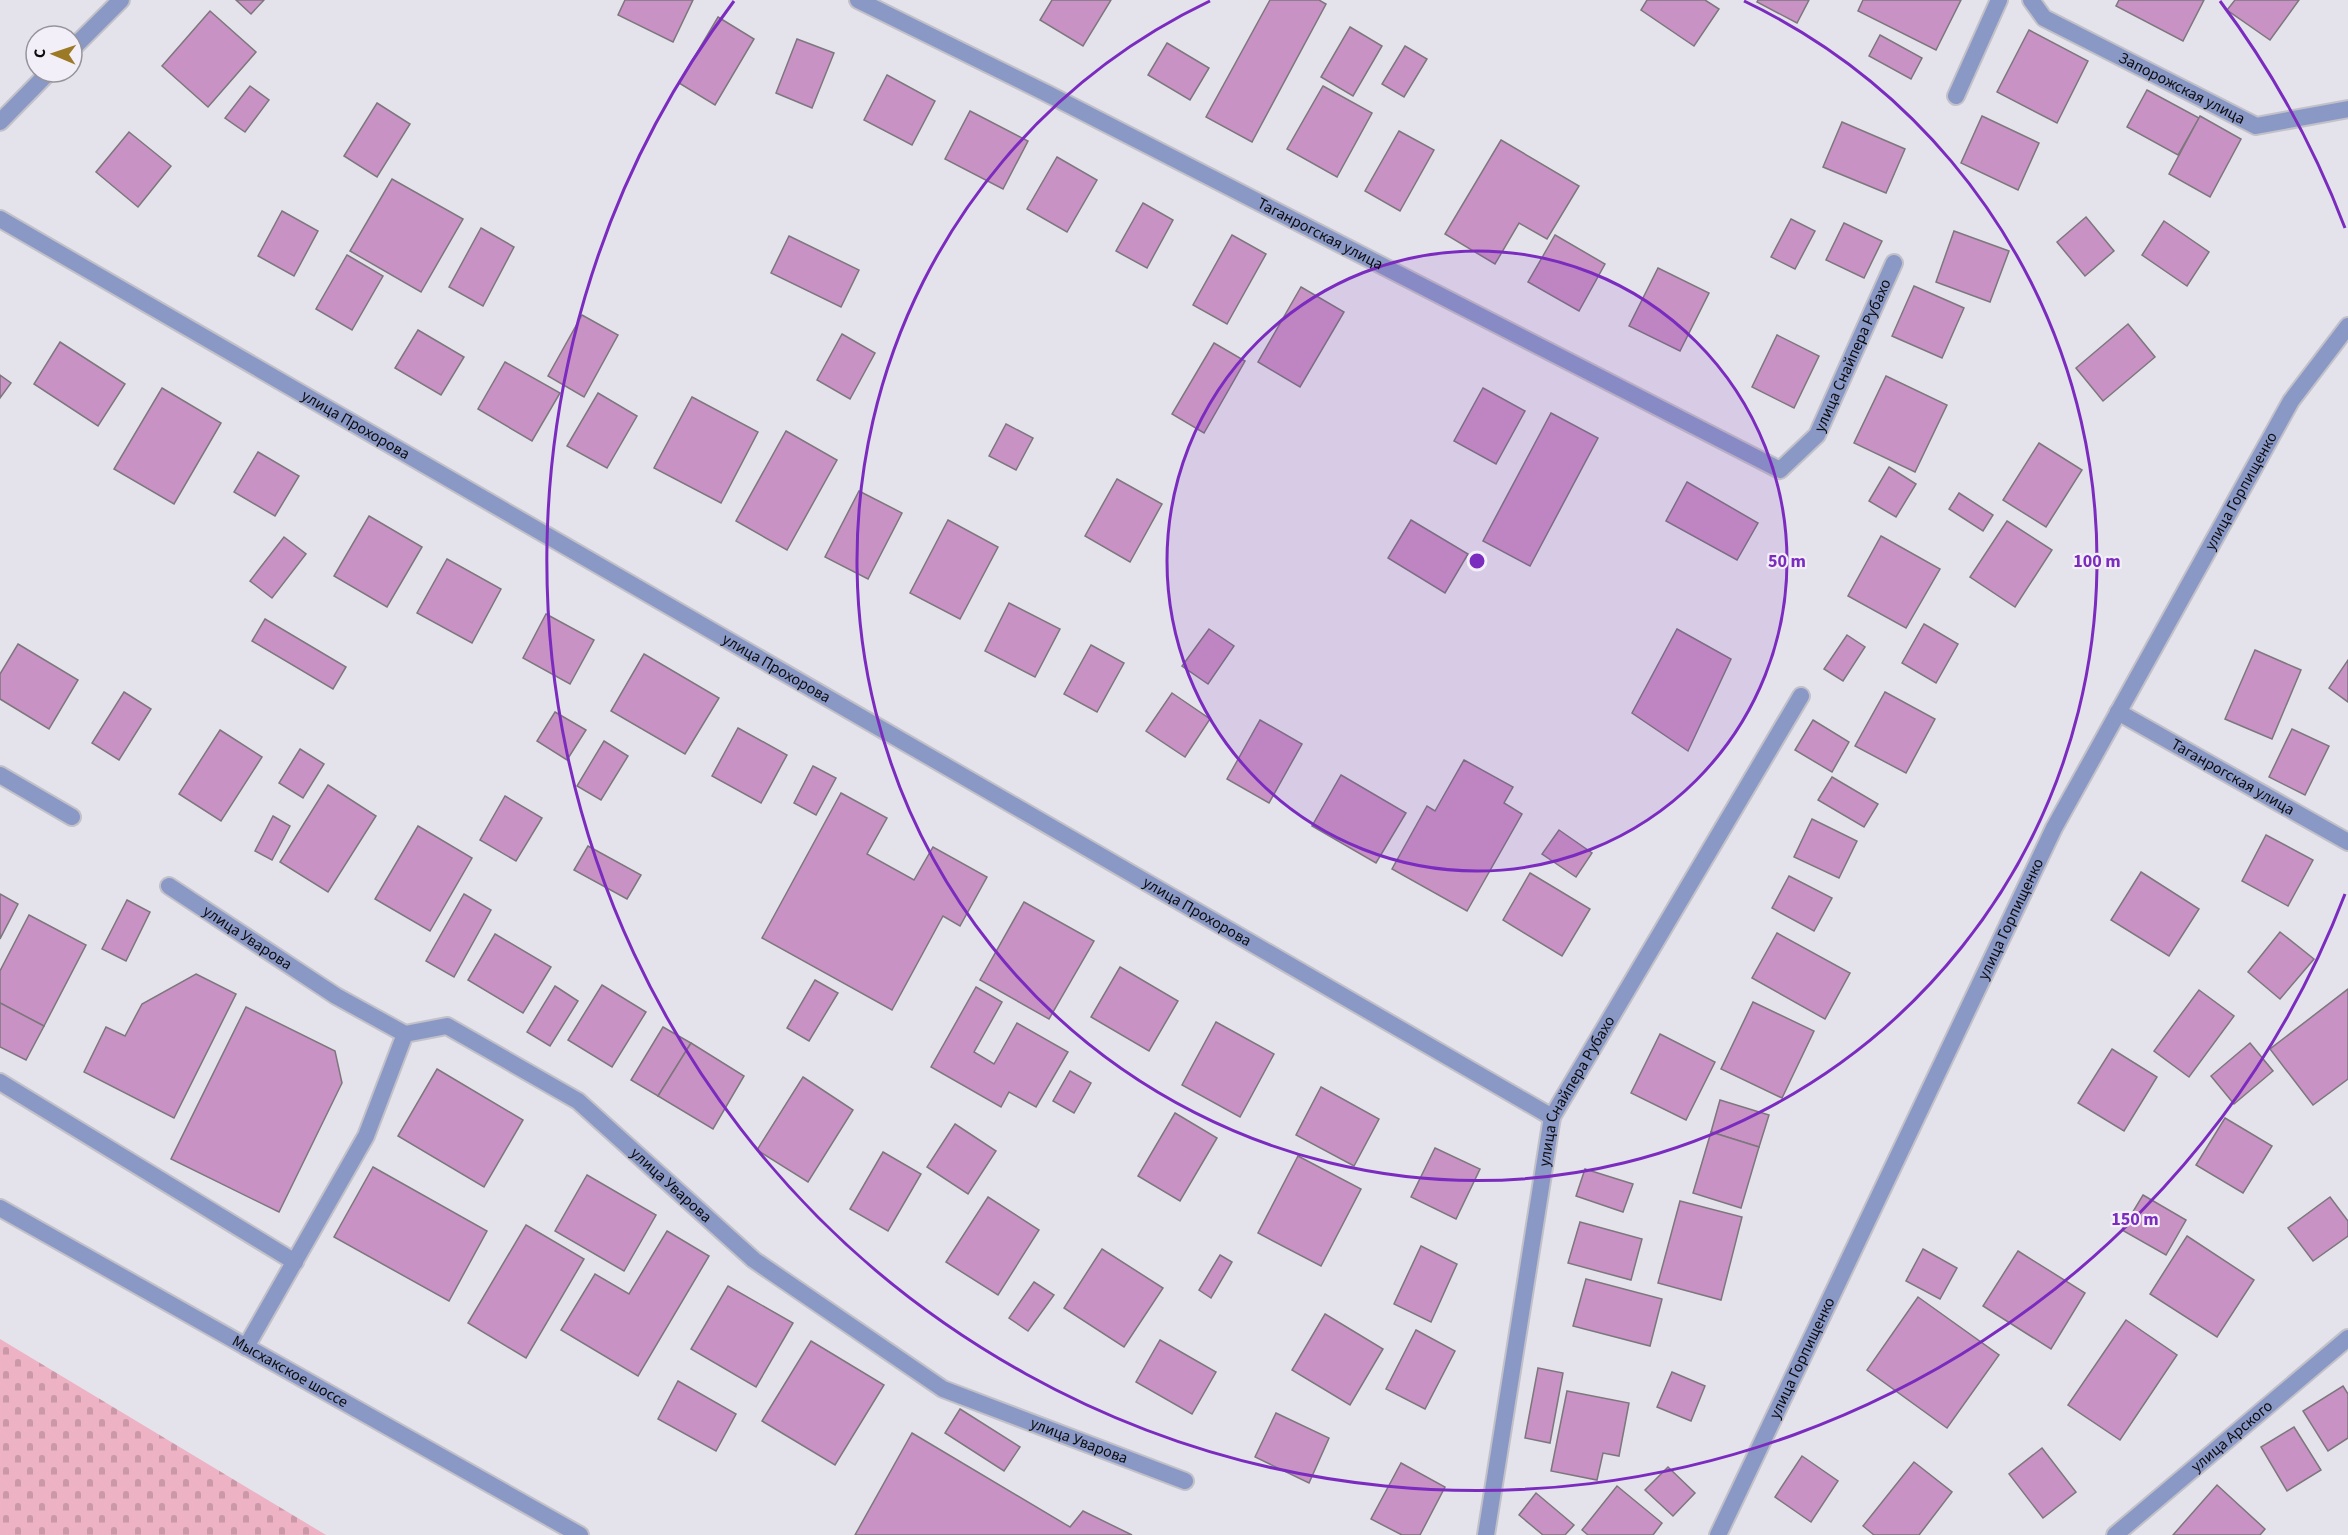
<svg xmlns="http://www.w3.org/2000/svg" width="2348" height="1535" font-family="'Source Sans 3',sans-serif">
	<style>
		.cemetery { fill: url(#cemetery-stones) }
		.building { fill: #c992c4; stroke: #7d777d; stroke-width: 1.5 }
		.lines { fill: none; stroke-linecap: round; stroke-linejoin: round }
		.service-casing { stroke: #c2c0c8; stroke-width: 20 }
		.minor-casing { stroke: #c2c0c8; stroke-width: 20 }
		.tertiary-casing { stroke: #c2c0c8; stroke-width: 20 }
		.service { stroke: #8a98c6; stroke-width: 16 }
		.minor { stroke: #8a98c6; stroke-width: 16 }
		.tertiary { stroke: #8a98c6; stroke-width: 16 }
		.ring { fill: none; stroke: #7b2cbf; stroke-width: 3 }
		.labels { text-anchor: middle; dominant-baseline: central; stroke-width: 4.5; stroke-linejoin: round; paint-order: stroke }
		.street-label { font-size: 16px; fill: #0d0c0f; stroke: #f2eff8 }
		.centre { fill: #7b2cbf; stroke: #f2eff8; stroke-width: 3 }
		.ring-label { font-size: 18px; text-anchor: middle; font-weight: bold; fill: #7b2cbf; stroke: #f2eff8; stroke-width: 4.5; stroke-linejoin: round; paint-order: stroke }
	</style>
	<defs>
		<pattern id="cemetery-stones" width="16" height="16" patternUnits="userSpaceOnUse" patternTransform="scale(1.5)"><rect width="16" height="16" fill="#edb2c4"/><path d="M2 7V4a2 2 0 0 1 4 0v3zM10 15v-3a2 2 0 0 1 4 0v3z" fill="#ca98a7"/></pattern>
	</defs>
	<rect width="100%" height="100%" fill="#e4e2eb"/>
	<!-- cemetery -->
	<polygon class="cemetery" points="0,1339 326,1535 0,1535"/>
	<!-- building -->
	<g class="building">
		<polygon points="236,0 264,0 251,14"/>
		<polygon points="625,0 693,0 673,42 618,15"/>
		<polygon points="1052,0 1111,0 1083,46 1040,20"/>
		<polygon points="1270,0 1319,0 1326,4 1252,142 1206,117"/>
		<polygon points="1647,0 1705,0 1719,9 1694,46 1641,10"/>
		<polygon points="1758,0 1809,0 1797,23 1757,2"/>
		<polygon points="1863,0 1961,0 1936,50 1858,11"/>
		<polygon points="2119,0 2204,0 2183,41 2116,6"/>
		<polygon points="2235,0 2299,0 2270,40 2227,10"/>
		<polygon points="210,11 256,52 208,107 162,66"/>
		<polygon points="718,17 754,39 715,105 679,83"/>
		<polygon points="1350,27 1382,46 1353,96 1321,77"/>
		<polygon points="2029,30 2088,61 2057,123 1997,92"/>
		<polygon points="1880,35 1922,58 1911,79 1869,56"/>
		<polygon points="797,39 834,53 812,108 776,93"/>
		<polygon points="1167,43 1209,68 1190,100 1148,75"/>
		<polygon points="1405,46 1427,59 1404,97 1382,84"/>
		<polygon points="887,75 935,101 912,145 864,120"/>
		<polygon points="250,86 269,100 245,132 225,118"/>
		<polygon points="1323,86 1372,113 1337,177 1287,149"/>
		<polygon points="2147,90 2199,118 2178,155 2127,127"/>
		<polygon points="377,103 410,124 377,177 344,156"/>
		<polygon points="970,111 1028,141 1003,189 945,159"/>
		<polygon points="1982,116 2039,143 2018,190 1961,163"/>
		<polygon points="2200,116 2241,139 2210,197 2169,174"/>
		<polygon points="1842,122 1905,149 1886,193 1823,167"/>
		<polygon points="1399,131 1434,150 1400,211 1365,191"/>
		<polygon points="129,132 171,166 138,207 96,172"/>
		<polygon points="1501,140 1579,186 1547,239 1519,223 1495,264 1445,234"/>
		<polygon points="1057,157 1097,180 1067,232 1027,209"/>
		<polygon points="392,179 463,219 421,292 350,251"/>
		<polygon points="1143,203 1173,220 1147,268 1116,251"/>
		<polygon points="282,211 318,231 294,276 258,256"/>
		<polygon points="2086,217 2114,251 2085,276 2057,242"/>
		<polygon points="1791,219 1815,231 1795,269 1771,257"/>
		<polygon points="2164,221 2209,252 2187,286 2142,255"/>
		<polygon points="1844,223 1882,241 1864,278 1826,260"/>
		<polygon points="481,228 514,247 483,306 449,287"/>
		<polygon points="1954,231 2009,251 1990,302 1936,282"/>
		<polygon points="1232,235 1266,254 1227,324 1193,305"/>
		<polygon points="1555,235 1605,264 1579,311 1528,282"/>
		<polygon points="789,236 859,270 841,307 771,273"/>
		<polygon points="347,255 383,276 352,330 316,309"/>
		<polygon points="1658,268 1709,293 1680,351 1629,326"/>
		<polygon points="1914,286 1964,308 1942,358 1892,336"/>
		<polygon points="1301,287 1344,312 1300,387 1258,362"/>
		<polygon points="582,315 618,335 584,397 548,376"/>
		<polygon points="2128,324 2155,357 2103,401 2076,368"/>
		<polygon points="418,330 464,357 441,395 395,368"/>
		<polygon points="842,334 875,353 850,399 817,380"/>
		<polygon points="1777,335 1819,356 1794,408 1752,387"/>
		<polygon points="60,342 125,384 98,426 34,384"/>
		<polygon points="1214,343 1245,361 1204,433 1172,414"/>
		<polygon points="505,362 560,393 532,441 478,409"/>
		<polygon points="0,375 11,383 0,398"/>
		<polygon points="1886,376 1947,405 1915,472 1854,443"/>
		<polygon points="162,388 221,423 174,504 114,469"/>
		<polygon points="1483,388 1525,411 1496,464 1454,441"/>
		<polygon points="598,393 637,416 607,468 567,446"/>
		<polygon points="692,397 758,432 721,503 654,468"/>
		<polygon points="1551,413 1598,438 1530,566 1483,541"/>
		<polygon points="1006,424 1033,438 1016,470 989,456"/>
		<polygon points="786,431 837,460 787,550 736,521"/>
		<polygon points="2039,443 2082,470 2046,527 2003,500"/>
		<polygon points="258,452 299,476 275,516 234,492"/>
		<polygon points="1889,467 1916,484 1896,517 1869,501"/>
		<polygon points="1117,479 1162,504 1130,562 1085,536"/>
		<polygon points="1687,482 1758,523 1737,560 1666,521"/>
		<polygon points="859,491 902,513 868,579 825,557"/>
		<polygon points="1959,493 1993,515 1983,531 1949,509"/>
		<polygon points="369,516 422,547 387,607 334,576"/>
		<polygon points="948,520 998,547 960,619 910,593"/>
		<polygon points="1411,520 1468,554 1445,593 1388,558"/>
		<polygon points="2007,521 2052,550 2015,607 1970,577"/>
		<polygon points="1881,536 1940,569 1906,628 1848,596"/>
		<polygon points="284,537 306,554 272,598 250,581"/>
		<polygon points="447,559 501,589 472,643 417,613"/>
		<polygon points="1009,603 1060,629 1035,677 985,651"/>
		<polygon points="546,614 594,640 570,684 523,658"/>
		<polygon points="265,619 346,667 333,689 252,641"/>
		<polygon points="1924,624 1958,644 1936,683 1902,663"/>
		<polygon points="1209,629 1234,646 1208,684 1182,666"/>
		<polygon points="1677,629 1731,659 1688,751 1632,713"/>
		<polygon points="1847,635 1865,647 1843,681 1824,669"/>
		<polygon points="18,644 78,680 49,729 0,699 0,674"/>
		<polygon points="1091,645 1124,663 1097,712 1064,694"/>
		<polygon points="2255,650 2301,670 2272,739 2225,719"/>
		<polygon points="644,654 719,698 685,754 611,711"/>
		<polygon points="2348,660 2348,702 2329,688"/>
		<polygon points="124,692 151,709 119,760 92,743"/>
		<polygon points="1885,692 1935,719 1906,773 1855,746"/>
		<polygon points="1172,693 1210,719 1185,757 1146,731"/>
		<polygon points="555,712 586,730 567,760 537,741"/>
		<polygon points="1260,720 1302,744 1269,803 1227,779"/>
		<polygon points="1813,720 1849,742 1832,772 1795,750"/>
		<polygon points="738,728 787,755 761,803 712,776"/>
		<polygon points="2292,729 2329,746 2305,795 2269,777"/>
		<polygon points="220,730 262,757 221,821 179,794"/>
		<polygon points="604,741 628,756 601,800 577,786"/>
		<polygon points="300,749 324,764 303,798 279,783"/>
		<polygon points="1464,760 1513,787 1504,803 1522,814 1467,911 1392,869 1427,806 1435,811"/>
		<polygon points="813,766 836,778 816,815 794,803"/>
		<polygon points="1341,775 1406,813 1376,863 1312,826"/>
		<polygon points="1832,777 1878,804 1864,827 1818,800"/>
		<polygon points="328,785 376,816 328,892 280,862"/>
		<polygon points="841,793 887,818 867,854 914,880 933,847 987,877 960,926 943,916 892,1010 762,938"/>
		<polygon points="505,796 542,818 516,861 480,840"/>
		<polygon points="273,816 290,826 272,860 255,851"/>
		<polygon points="1812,819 1857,841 1839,878 1794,857"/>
		<polygon points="418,826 472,858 430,931 375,899"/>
		<polygon points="1559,830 1592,853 1576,877 1542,854"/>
		<polygon points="2266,835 2313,860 2288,906 2242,881"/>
		<polygon points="588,846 641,875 627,899 574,870"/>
		<polygon points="2141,872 2199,909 2169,956 2111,920"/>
		<polygon points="1530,873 1590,909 1562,956 1503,920"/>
		<polygon points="1789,876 1832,898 1814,931 1772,908"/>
		<polygon points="0,894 18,904 0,939"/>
		<polygon points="464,894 491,910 454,977 426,961"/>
		<polygon points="127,900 150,912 126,961 102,949"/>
		<polygon points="1024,902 1094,941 1049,1019 980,980"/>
		<polygon points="29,915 86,945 44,1026 0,1003 0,971"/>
		<polygon points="2280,932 2314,959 2280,999 2248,972"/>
		<polygon points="1777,933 1850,973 1825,1019 1752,978"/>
		<polygon points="495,934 551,967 523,1013 468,980"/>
		<polygon points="1120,967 1178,1001 1149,1051 1091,1017"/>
		<polygon points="196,974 236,994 174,1118 84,1072 106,1027 125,1036 142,1004"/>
		<polygon points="815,980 838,993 809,1041 787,1028"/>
		<polygon points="602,985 646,1012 612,1067 568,1040"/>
		<polygon points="555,986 578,1001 550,1046 527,1032"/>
		<polygon points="976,987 1002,1002 974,1052 994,1064 1017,1023 1068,1052 1036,1107 1009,1092 1001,1107 931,1067"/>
		<polygon points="2348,989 2348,1079 2313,1105 2270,1049"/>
		<polygon points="2199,990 2234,1016 2189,1077 2154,1051"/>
		<polygon points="1753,1002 1814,1031 1782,1098 1721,1069"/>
		<polygon points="0,1003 44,1026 26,1060 0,1047"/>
		<polygon points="246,1007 335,1051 342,1083 279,1212 171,1159"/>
		<polygon points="1216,1022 1274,1054 1240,1117 1182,1085"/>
		<polygon points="663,1027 691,1043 658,1096 631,1080"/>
		<polygon points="1660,1034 1715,1062 1686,1120 1631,1093"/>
		<polygon points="691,1043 744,1076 713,1129 658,1096"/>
		<polygon points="2250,1043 2273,1071 2234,1104 2211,1076"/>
		<polygon points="2112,1049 2157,1077 2124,1131 2078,1103"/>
		<polygon points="437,1069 523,1120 484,1187 398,1136"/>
		<polygon points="1070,1071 1091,1083 1074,1113 1053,1101"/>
		<polygon points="803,1077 853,1110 808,1182 757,1150"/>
		<polygon points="1321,1087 1379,1119 1354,1166 1296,1135"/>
		<polygon points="1720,1100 1769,1115 1759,1147 1711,1132"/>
		<polygon points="1175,1113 1217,1138 1180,1201 1138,1176"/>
		<polygon points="2225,1118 2272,1146 2243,1193 2196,1165"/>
		<polygon points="955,1124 996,1151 968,1194 927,1167"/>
		<polygon points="1711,1132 1759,1147 1741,1208 1693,1193"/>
		<polygon points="1435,1148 1480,1169 1456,1219 1411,1197"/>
		<polygon points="883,1152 921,1174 888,1231 850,1209"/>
		<polygon points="1298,1156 1361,1189 1321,1266 1258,1233"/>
		<polygon points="373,1167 487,1231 449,1301 334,1237"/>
		<polygon points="1585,1169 1633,1184 1623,1212 1576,1196"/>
		<polygon points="587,1175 656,1215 624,1271 555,1231"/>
		<polygon points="2143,1195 2186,1220 2166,1255 2122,1230"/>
		<polygon points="988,1197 1039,1230 998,1295 946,1262"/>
		<polygon points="2330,1197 2348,1221 2348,1236 2313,1261 2288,1228"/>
		<polygon points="1680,1201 1742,1217 1721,1300 1658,1283"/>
		<polygon points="1580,1222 1642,1239 1631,1280 1568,1263"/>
		<polygon points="526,1225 584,1259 526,1358 468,1323"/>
		<polygon points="667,1231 709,1256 638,1376 561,1330 595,1274 629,1294"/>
		<polygon points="2187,1236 2254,1280 2217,1337 2150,1294"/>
		<polygon points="1421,1246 1457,1264 1431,1322 1394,1304"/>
		<polygon points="1102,1249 1163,1288 1124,1347 1064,1308"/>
		<polygon points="1923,1249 1957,1268 1940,1299 1906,1281"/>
		<polygon points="2018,1251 2085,1293 2051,1349 1983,1306"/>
		<polygon points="1220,1255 1232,1262 1211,1298 1199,1290"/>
		<polygon points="1586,1279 1662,1299 1650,1346 1573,1326"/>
		<polygon points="1034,1282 1054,1295 1028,1331 1009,1318"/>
		<polygon points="728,1286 793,1323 756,1387 691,1349"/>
		<polygon points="1918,1297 1999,1355 1947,1428 1867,1370"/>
		<polygon points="1325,1314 1383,1349 1350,1405 1292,1370"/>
		<polygon points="2126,1320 2177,1355 2120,1440 2068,1405"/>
		<polygon points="1416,1330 1455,1351 1425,1409 1386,1389"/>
		<polygon points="1160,1340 1216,1372 1192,1414 1136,1382"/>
		<polygon points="811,1341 884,1385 835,1465 762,1421"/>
		<polygon points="1538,1368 1563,1373 1550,1443 1525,1438"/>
		<polygon points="1672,1372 1705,1386 1691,1421 1657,1407"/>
		<polygon points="678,1381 736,1414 716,1451 658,1419"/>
		<polygon points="2343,1386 2348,1394 2348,1438 2328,1451 2303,1411"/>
		<polygon points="1567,1391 1629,1403 1619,1456 1603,1453 1597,1480 1551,1471"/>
		<polygon points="960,1409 1020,1447 1004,1471 945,1433"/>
		<polygon points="1276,1413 1329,1438 1309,1483 1255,1457"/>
		<polygon points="2294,1427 2321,1470 2287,1491 2261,1447"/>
		<polygon points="912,1433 1070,1527 1083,1511 1132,1535 855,1535"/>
		<polygon points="2042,1448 2076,1492 2043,1518 2009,1474"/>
		<polygon points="1802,1456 1838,1481 1811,1522 1775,1497"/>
		<polygon points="1914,1462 1952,1492 1919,1535 1874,1535 1863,1526"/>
		<polygon points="1401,1463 1445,1487 1420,1535 1402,1535 1371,1519"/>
		<polygon points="1668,1467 1695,1493 1673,1516 1645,1490"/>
		<polygon points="2217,1485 2265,1529 2260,1535 2173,1535"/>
		<polygon points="1617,1486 1662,1523 1653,1535 1588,1535 1582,1530"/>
		<polygon points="1536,1493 1574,1525 1565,1535 1543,1535 1519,1515"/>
	</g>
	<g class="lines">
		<defs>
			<polyline id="service" points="0,1082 295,1262"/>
			<g id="minor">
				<path id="s1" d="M858,0l190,94 732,376 37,-35 77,-172"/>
				<path id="s2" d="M2031,0l13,18 212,108 92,-17"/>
				<polyline points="72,49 121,0"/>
				<polyline points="1956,96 1999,0"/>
				<polyline points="0,122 49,72"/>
				<path id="s3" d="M0,219l1552,898"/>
				<path id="s4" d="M2118,712l230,130"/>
				<polyline points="0,775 72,817"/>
				<path id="s5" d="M169,886l167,110 69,38 42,-8 131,75 176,159 189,129 242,92"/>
				<polyline points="246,1347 366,1136 405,1034"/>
				<path id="s6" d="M1486,1535l66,-418 249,-421"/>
				<path id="s7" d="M1718,1535l336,-707 237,-427 57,-75"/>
				<path id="s8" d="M2115,1535l233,-197"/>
			</g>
			<g id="tertiary">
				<path id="s9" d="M0,1208l580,327"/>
			</g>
		</defs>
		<!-- service casing -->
		<use href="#service" class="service-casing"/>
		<!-- minor casing -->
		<use href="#minor" class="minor-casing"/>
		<!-- tertiary casing -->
		<use href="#tertiary" class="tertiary-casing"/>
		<!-- service -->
		<use href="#service" class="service"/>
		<!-- minor -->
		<use href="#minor" class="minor"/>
		<!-- tertiary -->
		<use href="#tertiary" class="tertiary"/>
	</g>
	<!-- distance rings -->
	<circle cx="1477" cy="561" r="310" fill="#7b2cbf" fill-opacity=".12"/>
	<g class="ring">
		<circle cx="1477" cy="561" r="310"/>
		<path d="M1744 1A620 620 0 1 1 1210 1"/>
		<path d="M2345 894A930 930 0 1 1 734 1M2220 1A930 930 0 0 1 2345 228"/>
	</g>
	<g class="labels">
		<!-- street labels -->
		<g class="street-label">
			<text stroke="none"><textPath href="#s2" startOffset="177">Запорожская улица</textPath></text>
			<text stroke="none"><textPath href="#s1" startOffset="518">Таганрогская улица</textPath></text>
			<text stroke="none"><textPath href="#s1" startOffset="1173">улица Снайпера Рубахо</textPath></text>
			<text stroke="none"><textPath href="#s3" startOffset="411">улица Прохорова</textPath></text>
			<text stroke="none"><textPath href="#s7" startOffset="1168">улица Горпищенко</textPath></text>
			<text stroke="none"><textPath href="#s3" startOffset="897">улица Прохорова</textPath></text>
			<text stroke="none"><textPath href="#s4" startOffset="132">Таганрогская улица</textPath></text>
			<text stroke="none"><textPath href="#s3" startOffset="1383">улица Прохорова</textPath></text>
			<text stroke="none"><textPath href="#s7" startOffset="682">улица Горпищенко</textPath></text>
			<text stroke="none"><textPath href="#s5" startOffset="94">улица Уварова</textPath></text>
			<text stroke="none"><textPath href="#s6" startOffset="456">улица Снайпера Рубахо</textPath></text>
			<text stroke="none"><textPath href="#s5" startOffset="598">улица Уварова</textPath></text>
			<text stroke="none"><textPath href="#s7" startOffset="196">улица Горпищенко</textPath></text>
			<text stroke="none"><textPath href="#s9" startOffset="333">Мысхакское шоссе</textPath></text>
			<text stroke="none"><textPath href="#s8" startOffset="153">улица Арского</textPath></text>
			<text stroke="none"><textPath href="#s5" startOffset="1084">улица Уварова</textPath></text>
		</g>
	</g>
	<circle cx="1477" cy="561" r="9" class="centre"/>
	<g class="ring-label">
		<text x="1787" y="567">50 m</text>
		<text x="2097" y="567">100 m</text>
		<text x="2135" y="1225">150 m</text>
	</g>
	<!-- north arrow -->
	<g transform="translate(54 54) rotate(272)"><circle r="28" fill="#f2eff8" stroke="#96949b" stroke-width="1.5"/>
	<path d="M0-4.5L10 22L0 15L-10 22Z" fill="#9c7a25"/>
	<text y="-9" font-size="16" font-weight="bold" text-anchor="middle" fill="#0d0c0f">С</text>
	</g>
</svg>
